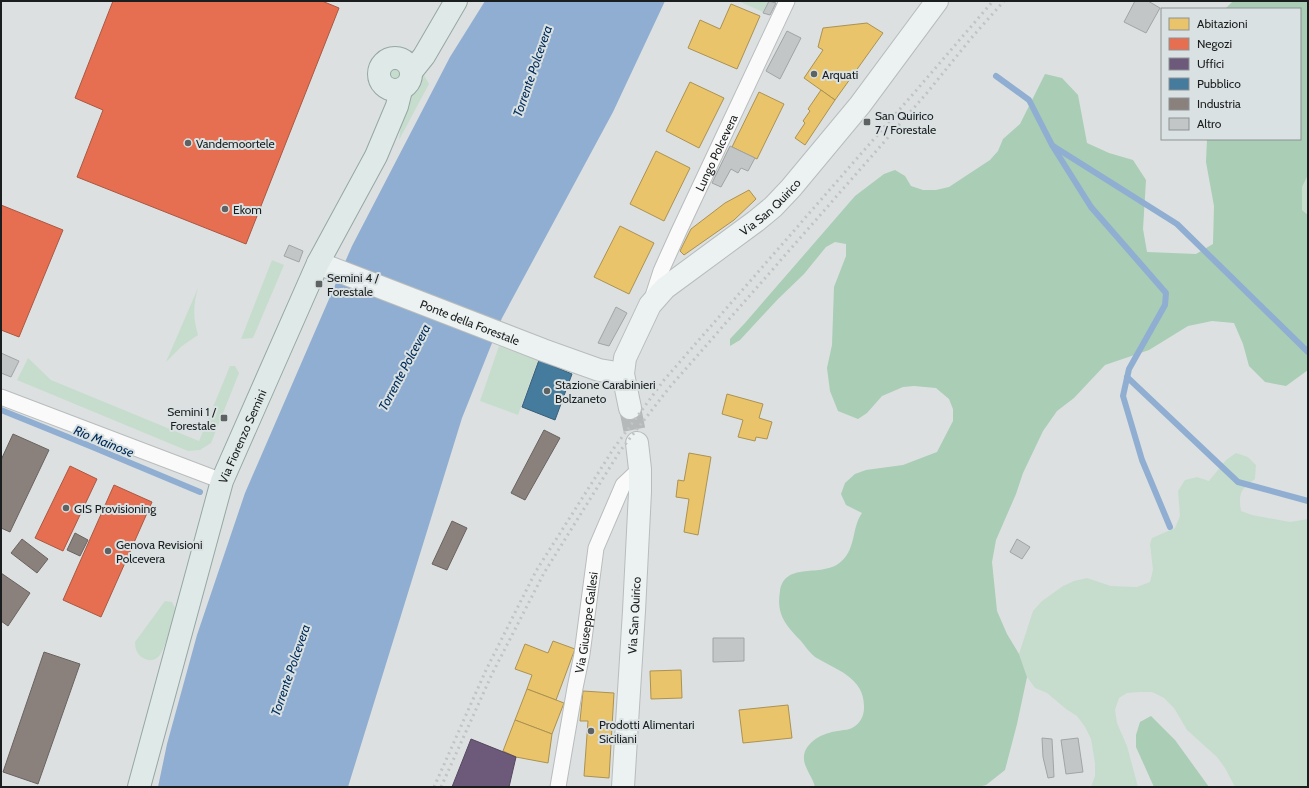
<svg xmlns="http://www.w3.org/2000/svg" width="1309" height="788" font-family="Cabin,sans-serif">
	<style>
		.green { fill: #c6ddcd }
		.forest { fill: #a9cdb5 }
		.water { fill: #90aed1 }
		.homes { fill: #e9c46a; stroke: #ab9253 }
		.shops { fill: #e76f51; stroke: #aa5742 }
		.offices { fill: #6d597a; stroke: #54475e }
		.public { fill: #457b9d; stroke: #385f77 }
		.industry { fill: #8a817c; stroke: #696360 }
		.lines { fill: none; stroke-linecap: round; stroke-linejoin: round }
		.stream { stroke: #90aed1; stroke-width: 6 }
		.building { fill: #c3c6c6; stroke: #a1a4a4 }
		.secondary-tunnel { stroke: #b5b9b9; stroke-width: 22; stroke-dasharray: 22 11; stroke-linecap: butt }
		.street-casing { stroke: #b8bcbc; stroke-width: 17 }
		.secondary-casing { stroke: #b8bcbc; stroke-width: 24 }
		.primary-casing { stroke: #95a7a4; stroke-width: 24 }
		.street { stroke: #fafafa; stroke-width: 15 }
		.secondary { stroke: #ecf2f1; stroke-width: 22 }
		.primary { stroke: #dfe9e8; stroke-width: 22 }
		.rail { stroke: #c2c3c3; stroke-width: 3; stroke-dasharray: 2 4; stroke-linecap: butt }
		.poi-dot { fill: #5f6262; stroke: #dae1e2; stroke-width: 1.5 }
		.labels { text-anchor: middle; dominant-baseline: central; stroke-width: 4; stroke-linejoin: round; paint-order: stroke }
		.poi-label { font-size: 12px; fill: #1b1e1e; stroke: #dae1e2; text-anchor: start }
		.street-label { font-size: 12px; fill: #1b1e1e; stroke: #dae1e2 }
		.water-label { font-size: 13px; font-style: italic; fill: #002c5a; stroke: #dae1e2 }
	</style>
	<rect width="100%" height="100%" fill="#dce0e0"/>
	<!-- green -->
	<g class="green">
		<polygon points="738,1 768,1 763,12"/>
		<circle cx="395" cy="74" r="13"/>
		<polygon points="421,70 429,84 399,140 402,115 409,90"/>
		<polygon points="1308,175 1308,215 1302,210 1302,187"/>
		<polygon points="272,260 284,265 253,338 241,339"/>
		<path d="M198,288c-5,17 -5,30 0,47l-16,11 -16,16z"/>
		<polygon points="499,346 538,360 518,415 480,401"/>
		<polygon points="28,358 51,380 199,441 230,366 235,366 239,373 211,443 200,450 188,451 17,380"/>
		<path d="M1236,453l12,4 8,8 -1,14c-14,10 -17,14 -14,32l11,4 38,7 18,-3v268h-73l-10,-19 -8,-11 -30,-27 -13,-22 -10,-10 -12,-6h-12l-13,1 -8,5 -4,12 2,13 10,23 11,41h-47l4,-11v-13l-4,-24 -6,-12 -8,-11 -11,-7 -19,-16 -12,-5 -8,-11 -8,-23 14,-43 9,-10 21,-15 11,-5 13,-3 24,8 26,1 13,-5 3,-12 -3,-26 2,-6 23,-10 5,-12 -2,-25 7,-11 12,-3 12,4 17,-21z"/>
		<path d="M165,601l7,1 3,6c-1,10 -9,37 -14,45 -7,14 -27,6 -26,-11z"/>
	</g>
	<!-- forest -->
	<g class="forest">
		<path d="M1233,1h75v174l-6,12v23l6,5v155l-22,16 -21,-4 -16,-16 -6,-22 -9,-21 -22,-2 -24,5 -39,24 -44,15 -31,33 -17,13 -14,20 -20,42 -7,21 -20,46 -4,22 5,49 10,23 12,20 8,23 -10,47 -12,46 -19,15 -8,2h-163c-2,-9 -11,-20 -11,-28 -1,-13 13,-23 25,-26 7,-3 17,-2 23,-5 8,-4 12,-12 12,-20 1,-31 -28,-38 -49,-51 -5,-4 -10,-11 -14,-16 -15,-16 -25,-26 -21,-50 5,-29 38,-14 58,-27 19,-13 13,-36 24,-51l-16,-8 -5,-11 4,-11 10,-9 11,-4 37,-5 34,-13 16,-31v-12l-4,-10 -13,-11 -22,-2 -11,1 -21,9 -15,17 -9,6 -20,-8 -8,-20 -3,-23 5,-23 2,-58 12,-31v-12l-11,-2 -9,5 -22,27 -26,25 -38,41 -10,6v-7l15,-16 110,-127 29,-22 11,-4 10,6 6,10 12,4h13l13,-3 41,-27 8,-9 5,-12 17,-15 25,-50 17,4 16,17 9,48 22,10 24,7 13,20 -3,49 4,23 49,2 17,-10 1,-38 -8,-44 1,-23h93v-130h-75z"/>
		<polygon points="1151,716 1175,740 1209,787 1154,787 1136,747 1136,735 1140,722"/>
	</g>
	<!-- water -->
	<polygon class="water" points="485,1 665,1 613,112 502,318 462,418 348,787 158,787 167,744 197,635 245,493 352,246 450,57"/>
	<!-- homes -->
	<g class="homes">
		<polygon points="731,4 760,16 737,69 688,48 700,20 720,29"/>
		<polygon points="867,23 883,33 835,100 804,78 823,50 818,47 823,28"/>
		<polygon points="690,82 724,98 699,148 666,131"/>
		<polygon points="821,90 835,100 805,145 795,138 805,123 803,121 810,111 808,109"/>
		<polygon points="759,92 784,104 757,159 732,147"/>
		<polygon points="656,151 690,168 664,221 630,204"/>
		<polygon points="749,190 756,199 734,220 684,255 680,251 691,229 725,203"/>
		<polygon points="620,226 654,243 629,294 594,277"/>
		<polygon points="727,394 763,404 759,418 772,422 767,439 756,437 755,441 738,437 743,420 722,414"/>
		<polygon points="689,453 711,457 698,535 684,532 689,499 676,497 678,480 684,481"/>
		<polygon points="553,641 575,649 556,700 527,689 532,675 515,669 525,644 548,653"/>
		<polygon points="681,670 682,698 651,699 650,671"/>
		<polygon points="527,689 564,703 552,734 515,720"/>
		<polygon points="583,691 614,693 609,778 584,776 588,721 580,721"/>
		<polygon points="788,705 792,738 743,743 739,710"/>
		<polygon points="515,720 552,734 548,763 516,757 503,751"/>
	</g>
	<!-- shops -->
	<g class="shops">
		<polygon points="113,1 322,1 339,8 246,244 77,177 103,110 75,98"/>
		<polygon points="1,205 63,230 19,337 1,330"/>
		<polygon points="70,466 97,479 63,551 35,538"/>
		<polygon points="114,485 152,502 101,617 63,600"/>
	</g>
	<!-- offices -->
	<polygon class="offices" points="471,739 516,757 509,787 452,787"/>
	<!-- public -->
	<polygon class="public" points="539,360 572,374 555,420 522,407"/>
	<!-- industry -->
	<g class="industry">
		<polygon points="544,430 560,438 525,500 511,493"/>
		<polygon points="13,434 49,450 10,532 1,528 1,460"/>
		<polygon points="452,521 467,528 447,570 432,564"/>
		<polygon points="75,533 88,540 80,556 67,550"/>
		<polygon points="22,539 48,559 37,573 11,553"/>
		<polygon points="1,573 30,593 8,626 1,621"/>
		<polygon points="44,652 80,664 38,784 3,772"/>
	</g>
	<g class="lines">
		<!-- stream -->
		<g class="stream">
			<polyline points="996,76 1029,100 1052,145 1091,207 1166,293 1165,305 1129,369 1123,396 1142,460 1170,527"/>
			<polyline points="1053,146 1177,224 1308,352"/>
			<polyline points="1127,377 1238,482 1308,501"/>
			<polyline points="1,410 90,446 200,492"/>
		</g>
	</g>
	<!-- building -->
	<g class="building">
		<polygon points="769,1 776,3 770,15 763,13"/>
		<polygon points="1135,1 1148,1 1160,8 1146,33 1124,22"/>
		<polygon points="787,31 801,38 780,79 766,71"/>
		<polygon points="730,146 755,158 748,171 741,168 738,173 731,169 721,187 712,183"/>
		<polygon points="289,245 303,251 299,262 284,256"/>
		<polygon points="616,307 627,313 609,346 598,343"/>
		<polygon points="1,353 19,361 11,377 1,373"/>
		<polygon points="1017,539 1030,547 1022,559 1010,552"/>
		<polygon points="713,638 744,638 744,661 713,662"/>
		<polygon points="1042,738 1052,739 1054,777 1048,778 1043,757"/>
		<polygon points="1078,738 1083,772 1066,774 1061,740"/>
	</g>
	<g class="lines">
		<!-- secondary-tunnel -->
		<polyline class="secondary-tunnel" points="630,408 637,443"/>
		<defs>
			<g id="street">
				<path id="s1" d="M652,299l9,-28 18,-40 108,-230"/>
				<polyline points="1,397 222,481"/>
				<path id="s2" d="M558,787l17,-99 7,-34 14,-106 27,-63 17,-16"/>
			</g>
			<g id="secondary">
				<path id="s3" d="M318,263l225,87 56,20 24,4"/>
				<path id="s4" d="M630,408l-7,-34 2,-16 25,-53 15,-17 91,-67 17,-14 18,-19 69,-83 77,-104"/>
				<path id="s5" d="M623,787l11,-176 6,-119v-23l-3,-26"/>
			</g>
			<g id="primary">
				<circle cx="395" cy="74" r="16"/>
				<polyline points="412,71 424,56 456,1"/>
				<path id="s6" d="M139,787l83,-306 96,-218 58,-107 21,-50 4,-16"/>
			</g>
		</defs>
		<!-- street casing -->
		<use href="#street" class="street-casing"/>
		<!-- secondary casing -->
		<use href="#secondary" class="secondary-casing"/>
		<!-- primary casing -->
		<use href="#primary" class="primary-casing"/>
		<!-- street -->
		<use href="#street" class="street"/>
		<!-- secondary -->
		<use href="#secondary" class="secondary"/>
		<!-- primary -->
		<use href="#primary" class="primary"/>
		<!-- rail -->
		<g class="rail">
			<polyline points="434,787 486,670 536,571 614,448 664,380 920,86 993,1"/>
			<polyline points="441,787 492,674 544,573 620,451 669,388 926,94 973,36 1004,1"/>
		</g>
	</g>
	<!-- markers -->
	<g class="poi-dot">
		<circle cx="814" cy="74" r="4"/>
		<rect x="863" y="118" width="8" height="8" rx="2"/>
		<circle cx="188" cy="143" r="4"/>
		<circle cx="225" cy="209" r="4"/>
		<rect x="315" y="280" width="8" height="8" rx="2"/>
		<circle cx="547" cy="391" r="4"/>
		<rect x="220" y="414" width="8" height="8" rx="2"/>
		<circle cx="66" cy="508" r="4"/>
		<circle cx="108" cy="551" r="4"/>
		<circle cx="591" cy="731" r="4"/>
	</g>
	<g class="labels">
		<!-- poi labels -->
		<g class="poi-label">
			<text x="822" y="74">Arquati</text>
			<text x="875" y="115">San Quirico<tspan x="875" dy="14">7 / Forestale</tspan></text>
			<text x="196" y="143">Vandemoortele</text>
			<text x="233" y="209">Ekom</text>
			<text x="327" y="277">Semini 4 /<tspan x="327" dy="14">Forestale</tspan></text>
			<text x="555" y="384">Stazione Carabinieri<tspan x="555" dy="14">Bolzaneto</tspan></text>
			<text x="216" y="411" text-anchor="end">Semini 1 /<tspan x="216" dy="14">Forestale</tspan></text>
			<text x="74" y="508">GIS Provisioning</text>
			<text x="116" y="544">Genova Revisioni<tspan x="116" dy="14">Polcevera</tspan></text>
			<text x="599" y="724">Prodotti Alimentari<tspan x="599" dy="14">Siciliani</tspan></text>
		</g>
		<!-- street labels -->
		<g class="street-label">
			<text stroke="none"><textPath href="#s1" startOffset="160">Lungo Polcevera</textPath></text>
			<text stroke="none"><textPath href="#s4" startOffset="265">Via San Quirico</textPath></text>
			<text stroke="none"><textPath href="#s3" startOffset="163">Ponte della Forestale</textPath></text>
			<text stroke="none"><textPath href="#s6" startOffset="366">Via Fiorenzo Semini</textPath></text>
			<text stroke="none"><textPath href="#s5" startOffset="172">Via San Quirico</textPath></text>
			<text stroke="none"><textPath href="#s2" startOffset="167">Via Giuseppe Gallesi</textPath></text>
		</g>
		<!-- water labels -->
		<g class="water-label">
			<text transform="translate(532 71) rotate(-71)">Torrente Polcevera</text>
			<text transform="translate(404 367) rotate(-62)">Torrente Polcevera</text>
			<text transform="translate(104 441) rotate(22)">Rio Mainose</text>
			<text transform="translate(290 670) rotate(-71)">Torrente Polcevera</text>
		</g>
	</g>
	<!-- border -->
	<rect width="1309" height="788" fill="none" stroke="#1b1e1e" stroke-width="4"/>
	<!-- legend -->
	<rect x="1161" y="8" width="140" height="132" fill="#dae1e2" stroke="#8e9394"/>
	<rect x="1169" y="18" width="20" height="12" fill="#e9c46a" stroke="#8e9394"/>
	<text x="1197" y="28" font-size="12" fill="#1b1e1e">Abitazioni</text>
	<rect x="1169" y="38" width="20" height="12" fill="#e76f51" stroke="#8e9394"/>
	<text x="1197" y="48" font-size="12" fill="#1b1e1e">Negozi</text>
	<rect x="1169" y="58" width="20" height="12" fill="#6d597a" stroke="#8e9394"/>
	<text x="1197" y="68" font-size="12" fill="#1b1e1e">Uffici</text>
	<rect x="1169" y="78" width="20" height="12" fill="#457b9d" stroke="#8e9394"/>
	<text x="1197" y="88" font-size="12" fill="#1b1e1e">Pubblico</text>
	<rect x="1169" y="98" width="20" height="12" fill="#8a817c" stroke="#8e9394"/>
	<text x="1197" y="108" font-size="12" fill="#1b1e1e">Industria</text>
	<rect x="1169" y="118" width="20" height="12" fill="#c3c6c6" stroke="#8e9394"/>
	<text x="1197" y="128" font-size="12" fill="#1b1e1e">Altro</text>
</svg>
